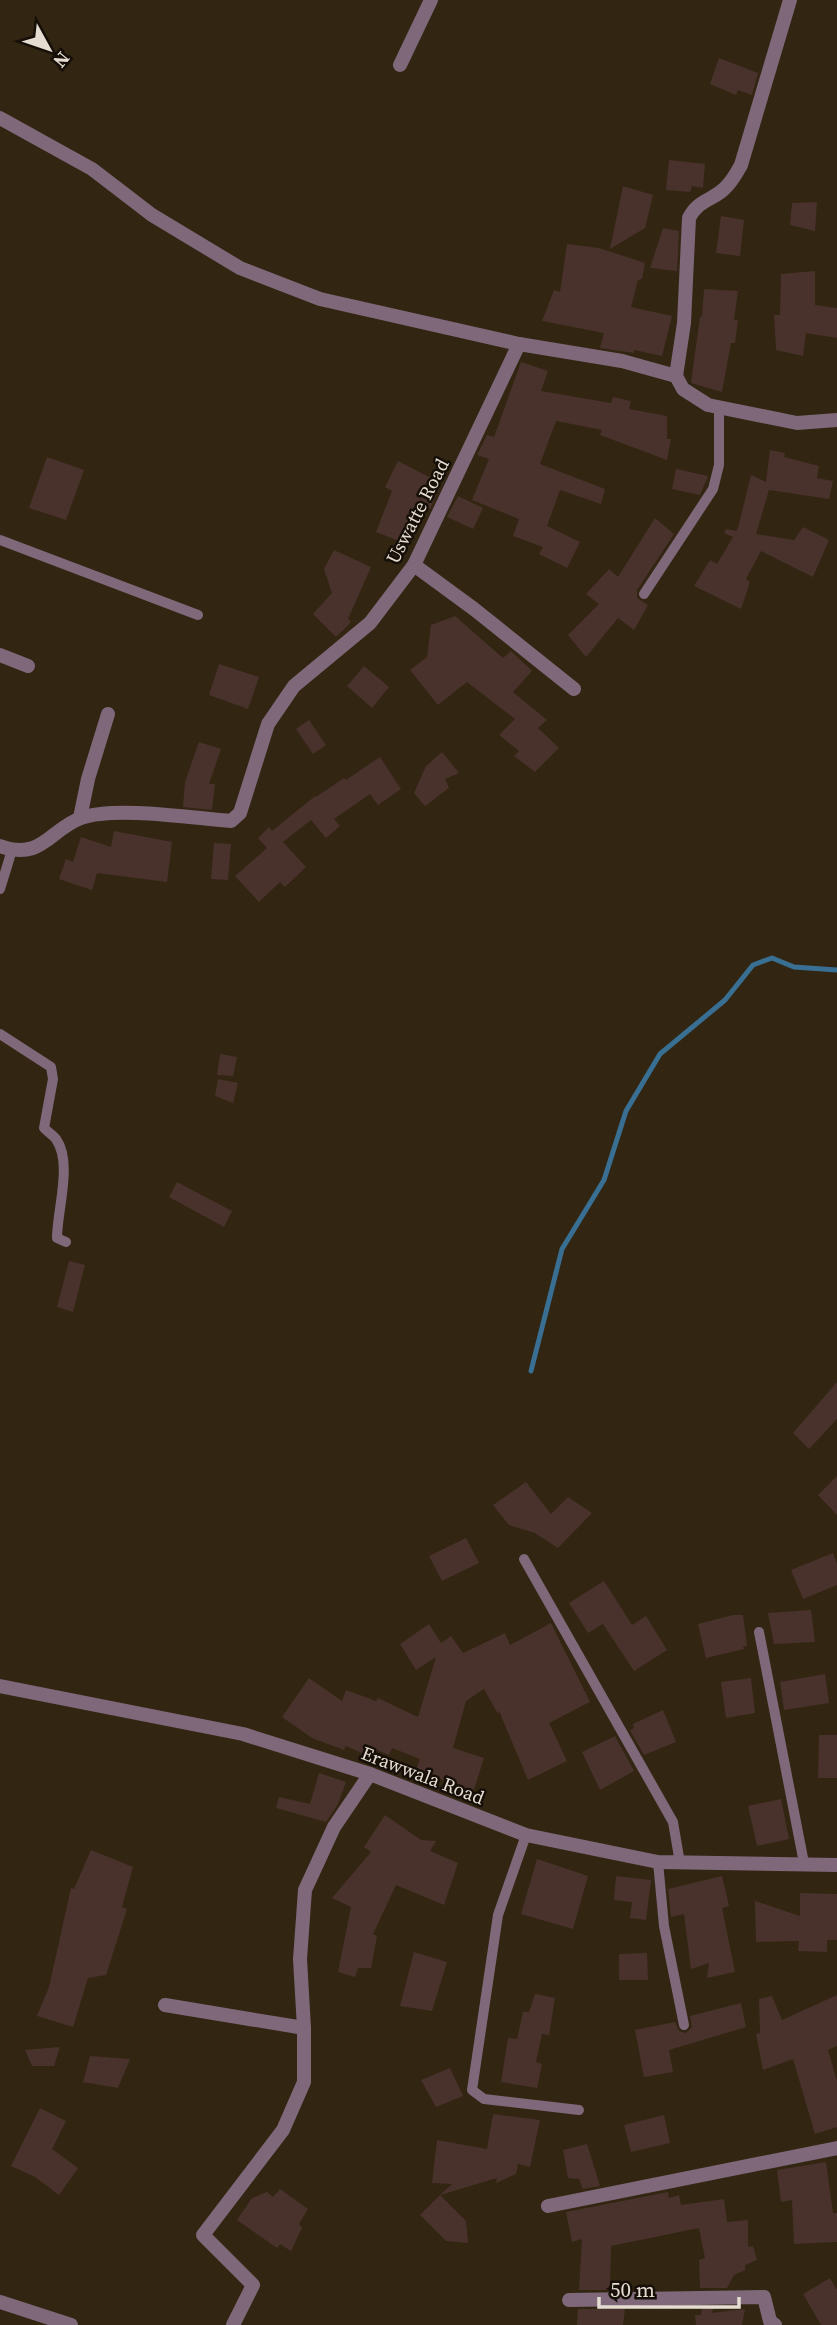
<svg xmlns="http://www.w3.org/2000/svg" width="837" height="2325" font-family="'Source Serif 4',serif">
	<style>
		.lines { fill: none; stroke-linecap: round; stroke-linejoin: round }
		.stream { stroke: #396f93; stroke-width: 5 }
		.building { fill: #49322c }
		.service { stroke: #7e6879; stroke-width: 10 }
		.minor { stroke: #7e6879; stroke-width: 14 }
		.labels { text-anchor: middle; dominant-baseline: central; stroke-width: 5; stroke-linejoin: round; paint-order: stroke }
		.street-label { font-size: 19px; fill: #e6ddd2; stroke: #150f07 }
	</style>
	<rect width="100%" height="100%" fill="#322512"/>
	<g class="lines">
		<!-- stream -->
		<polyline class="stream" points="531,1371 562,1249 604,1180 626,1111 660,1054 725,1000 753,965 772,958 794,967 837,970"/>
	</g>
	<!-- building -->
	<g class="building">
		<polygon points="719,58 758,73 752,95 738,90 736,95 710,84"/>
		<polygon points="669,160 705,164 703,188 692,186 690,192 666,190"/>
		<polygon points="623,186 653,195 645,228 610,249"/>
		<polygon points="817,202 815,231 790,225 792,203"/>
		<polygon points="721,216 744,220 740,256 716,253"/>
		<polygon points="663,228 679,231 677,271 650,268"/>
		<polygon points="567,244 599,248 645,263 642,279 638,280 631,307 672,316 662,356 634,350 634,353 600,348 604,333 542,321 554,290 560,292"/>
		<polygon points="815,271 815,305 837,308 837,338 806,333 803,356 776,350 774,315 780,315 781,274"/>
		<polygon points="704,289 738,291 734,320 738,320 735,343 731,343 722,392 691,383 700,317 702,317"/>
		<polygon points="521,362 548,371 541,391 611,403 613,397 631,401 629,409 667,416 667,439 671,439 667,460 600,435 602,430 556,421 540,464 605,489 601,504 560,490 547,526 580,542 567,568 539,554 543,547 513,536 519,519 472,500 489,459 477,455 487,435 494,437"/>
		<polygon points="770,450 785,453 784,457 819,466 817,478 833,481 829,499 769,490 756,534 794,540 803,527 829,540 813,577 761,551 746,579 750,582 741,609 694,586 710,560 717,564 733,537 724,533 726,529 736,531 738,528 751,475 766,482"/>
		<polygon points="47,457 84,470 66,520 29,508"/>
		<polygon points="398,461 437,481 435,485 440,487 430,509 422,505 407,544 376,532 392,491 385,487"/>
		<polygon points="676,469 708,476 700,495 672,489"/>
		<polygon points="458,496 483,508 473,529 447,517"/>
		<polygon points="655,518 674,534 637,590 637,598 648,605 634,630 618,618 586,657 568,635 599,604 586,594 609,569 618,577"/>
		<polygon points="334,550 371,567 348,619 351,622 336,637 313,614 332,593 324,569"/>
		<polygon points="455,616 503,658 511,651 532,671 513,692 547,720 538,728 559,748 535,772 514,756 519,751 499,735 515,719 467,682 438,705 410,670 427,657 431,625"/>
		<polygon points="219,664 259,677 248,709 209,695"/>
		<polygon points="364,666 389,687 372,708 347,686"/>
		<polygon points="309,720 326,745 313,754 296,729"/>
		<polygon points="199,742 221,749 209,784 215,784 212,810 183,807 185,782"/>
		<polygon points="442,752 459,773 445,779 449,788 425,806 414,793 426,766"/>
		<polygon points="380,757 401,789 378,805 370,794 334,819 340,826 326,838 311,820 283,842 306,867 285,887 280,882 259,902 235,876 267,848 258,838 269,827 272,831 315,796 316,797 344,778 346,780"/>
		<polygon points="114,831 172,842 167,882 97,873 92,890 59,879 66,859 73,862 81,837 111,847"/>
		<polygon points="214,843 231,844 228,880 211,879"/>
		<polygon points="220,1054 237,1057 233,1076 217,1075"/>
		<polygon points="218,1079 238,1083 233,1103 215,1096"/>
		<polygon points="177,1182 232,1211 224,1227 169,1197"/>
		<polygon points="69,1261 85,1265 73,1312 57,1307"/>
		<polygon points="837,1382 837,1419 809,1449 793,1433"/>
		<polygon points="837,1476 837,1515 818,1495"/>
		<polygon points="526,1482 551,1514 568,1497 592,1513 558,1548 535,1533 509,1525 493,1505"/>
		<polygon points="466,1538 479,1563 442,1581 429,1556"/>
		<polygon points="833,1553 837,1564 837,1585 803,1599 791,1570"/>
		<polygon points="604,1581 632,1625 646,1616 667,1650 634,1671 603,1624 588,1633 569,1603"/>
		<polygon points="811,1610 815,1642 774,1644 768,1613"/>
		<polygon points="733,1615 743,1615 747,1646 743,1646 744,1649 706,1658 698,1624"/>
		<polygon points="551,1623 590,1702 549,1723 567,1761 528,1780 499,1711 498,1714 484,1689 466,1701 453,1748 484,1758 472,1796 449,1788 451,1783 416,1770 420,1759 392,1748 389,1755 377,1750 373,1758 346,1746 344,1750 312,1738 282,1717 309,1678 342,1701 346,1690 376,1701 378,1698 418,1717 436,1657 416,1670 400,1644 429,1624 441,1643 451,1636 463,1653 505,1633 510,1645"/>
		<polygon points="825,1674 829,1703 784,1710 780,1682"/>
		<polygon points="751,1678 755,1713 726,1718 721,1682"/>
		<polygon points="663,1710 676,1742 644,1755 630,1730 634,1728 633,1724"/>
		<polygon points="819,1735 837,1735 837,1778 818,1778"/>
		<polygon points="615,1736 634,1771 600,1790 582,1752"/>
		<polygon points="319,1773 346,1782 338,1804 326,1822 276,1808 279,1797 310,1804"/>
		<polygon points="781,1799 789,1839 757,1846 748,1806"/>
		<polygon points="385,1815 421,1840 436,1841 430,1851 458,1863 444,1905 396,1885 373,1934 377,1936 371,1968 358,1968 355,1977 338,1972 351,1907 332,1898 371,1852 364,1847"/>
		<polygon points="91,1850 133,1867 122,1907 127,1909 106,1975 88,1978 73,2027 37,2016 49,1987 71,1888 74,1889"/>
		<polygon points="537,1859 588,1876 573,1929 521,1914"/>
		<polygon points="616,1876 651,1880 646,1920 630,1918 632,1902 614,1900"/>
		<polygon points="722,1876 729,1906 722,1908 735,1972 707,1978 709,1963 691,1969 684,1914 671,1917 668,1889"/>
		<polygon points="800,1893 837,1894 837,1940 827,1940 827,1952 798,1951 799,1941 756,1942 755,1901 800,1916"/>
		<polygon points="414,1952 447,1962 432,2011 400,2006"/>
		<polygon points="647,1953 648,1980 619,1980 619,1954"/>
		<polygon points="535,1994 555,1998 549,2035 542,2034 536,2062 542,2064 537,2088 501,2082 508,2038 517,2039 523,2012 529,2012"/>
		<polygon points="837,1995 837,2046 828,2050 837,2081 837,2127 815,2134 793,2059 763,2070 756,2034 760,2033 759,1999 772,1996 782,2020"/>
		<polygon points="741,2003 746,2027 669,2050 673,2072 644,2077 635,2030 675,2022 679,2031 686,2033 692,2027 690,2016"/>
		<polygon points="60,2047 54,2066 32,2066 25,2050"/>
		<polygon points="90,2056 130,2059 118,2088 83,2082"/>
		<polygon points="450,2068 463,2096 436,2107 421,2080"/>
		<polygon points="40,2108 66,2121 52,2149 78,2168 59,2195 35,2177 11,2166"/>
		<polygon points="493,2114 540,2120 530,2167 518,2164 516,2174 496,2183 497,2178 440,2195 452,2184 432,2183 437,2140 487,2149"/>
		<polygon points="664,2115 670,2143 631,2152 624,2125"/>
		<polygon points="587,2144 600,2186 583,2189 579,2179 568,2178 563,2150"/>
		<polygon points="826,2162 833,2213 837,2213 837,2242 794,2244 792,2200 781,2202 777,2170"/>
		<polygon points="280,2189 308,2209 299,2224 302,2228 291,2251 280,2244 277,2248 237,2220 252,2198 267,2192 273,2197"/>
		<polygon points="668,2192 669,2198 679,2195 681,2205 724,2199 727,2222 748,2220 748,2247 753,2246 757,2260 745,2265 745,2270 734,2275 727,2288 700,2288 699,2260 705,2258 699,2228 611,2246 610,2290 579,2290 582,2239 572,2242 566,2212"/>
		<polygon points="440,2195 466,2221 468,2243 446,2241 420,2215"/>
		<polygon points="830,2278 837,2290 837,2325 821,2325 803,2294"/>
		<polygon points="715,2307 711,2313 745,2309 742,2325 696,2325 695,2315 701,2315 702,2308"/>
		<polygon points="578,2309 625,2309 623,2325 577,2325"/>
	</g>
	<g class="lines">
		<!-- service -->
		<g class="service">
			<polyline points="0,540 198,615"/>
			<polyline points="644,594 713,489 719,465 719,407"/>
			<polyline points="0,889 12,850"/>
			<path d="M0,1034l51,33 2,12 -9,49c4,4 9,7 12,11 17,24 1,71 1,99l9,4"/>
			<polyline points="524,1559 673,1822 680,1863"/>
			<polyline points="759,1632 804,1863"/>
			<polyline points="526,1835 498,1915 472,2090 484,2099 579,2110"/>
			<polyline points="658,1862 664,1926 684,2025"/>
		</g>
		<!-- minor -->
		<g class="minor">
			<polyline points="400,65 431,0"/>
			<polyline points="0,118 92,169 152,215 240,268 320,299 519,344"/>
			<path d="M676,376l8,-53 5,-105c9,-18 22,-17 35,-29 8,-7 12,-15 17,-24l49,-165"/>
			<polyline points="414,565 474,609 574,689"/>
			<polyline points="0,655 28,666"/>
			<polyline points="80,818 88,779 108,714"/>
			<path d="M0,846c42,15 49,-16 81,-28 34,-12 111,0 150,3l9,-8 28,-89 26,-38 76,-63 44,-58 105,-221 103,17 54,15 7,13 25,16 89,18 40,-3"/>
			<polyline points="0,1686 243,1734 370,1774 526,1835 658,1862 837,1865"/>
			<polyline points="165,2005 304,2028"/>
			<polyline points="548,2206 837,2148"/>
			<polyline points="569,2300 764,2297 770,2321 775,2325"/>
			<polyline points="0,2302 71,2325"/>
			<polyline points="233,2325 253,2285 203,2235 283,2130 304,2082 304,2028 300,1959 305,1890 334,1827 370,1774"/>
		</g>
	</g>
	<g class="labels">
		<!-- street labels -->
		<g class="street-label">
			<text transform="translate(417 511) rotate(-63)">Uswatte Road</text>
			<text transform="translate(423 1775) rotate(21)">Erawwala Road</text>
		</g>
	</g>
	<!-- north arrow -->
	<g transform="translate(49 49) rotate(130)" stroke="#150f07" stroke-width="5" paint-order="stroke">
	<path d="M0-5L12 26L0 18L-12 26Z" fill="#e6ddd2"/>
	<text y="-10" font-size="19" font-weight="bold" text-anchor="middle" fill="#e6ddd2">N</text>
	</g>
	<!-- scale -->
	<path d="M599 2297v10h140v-10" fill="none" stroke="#e6ddd2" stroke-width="3.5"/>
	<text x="610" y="2297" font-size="21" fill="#e6ddd2" stroke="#150f07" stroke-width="5" paint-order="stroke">50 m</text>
</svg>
